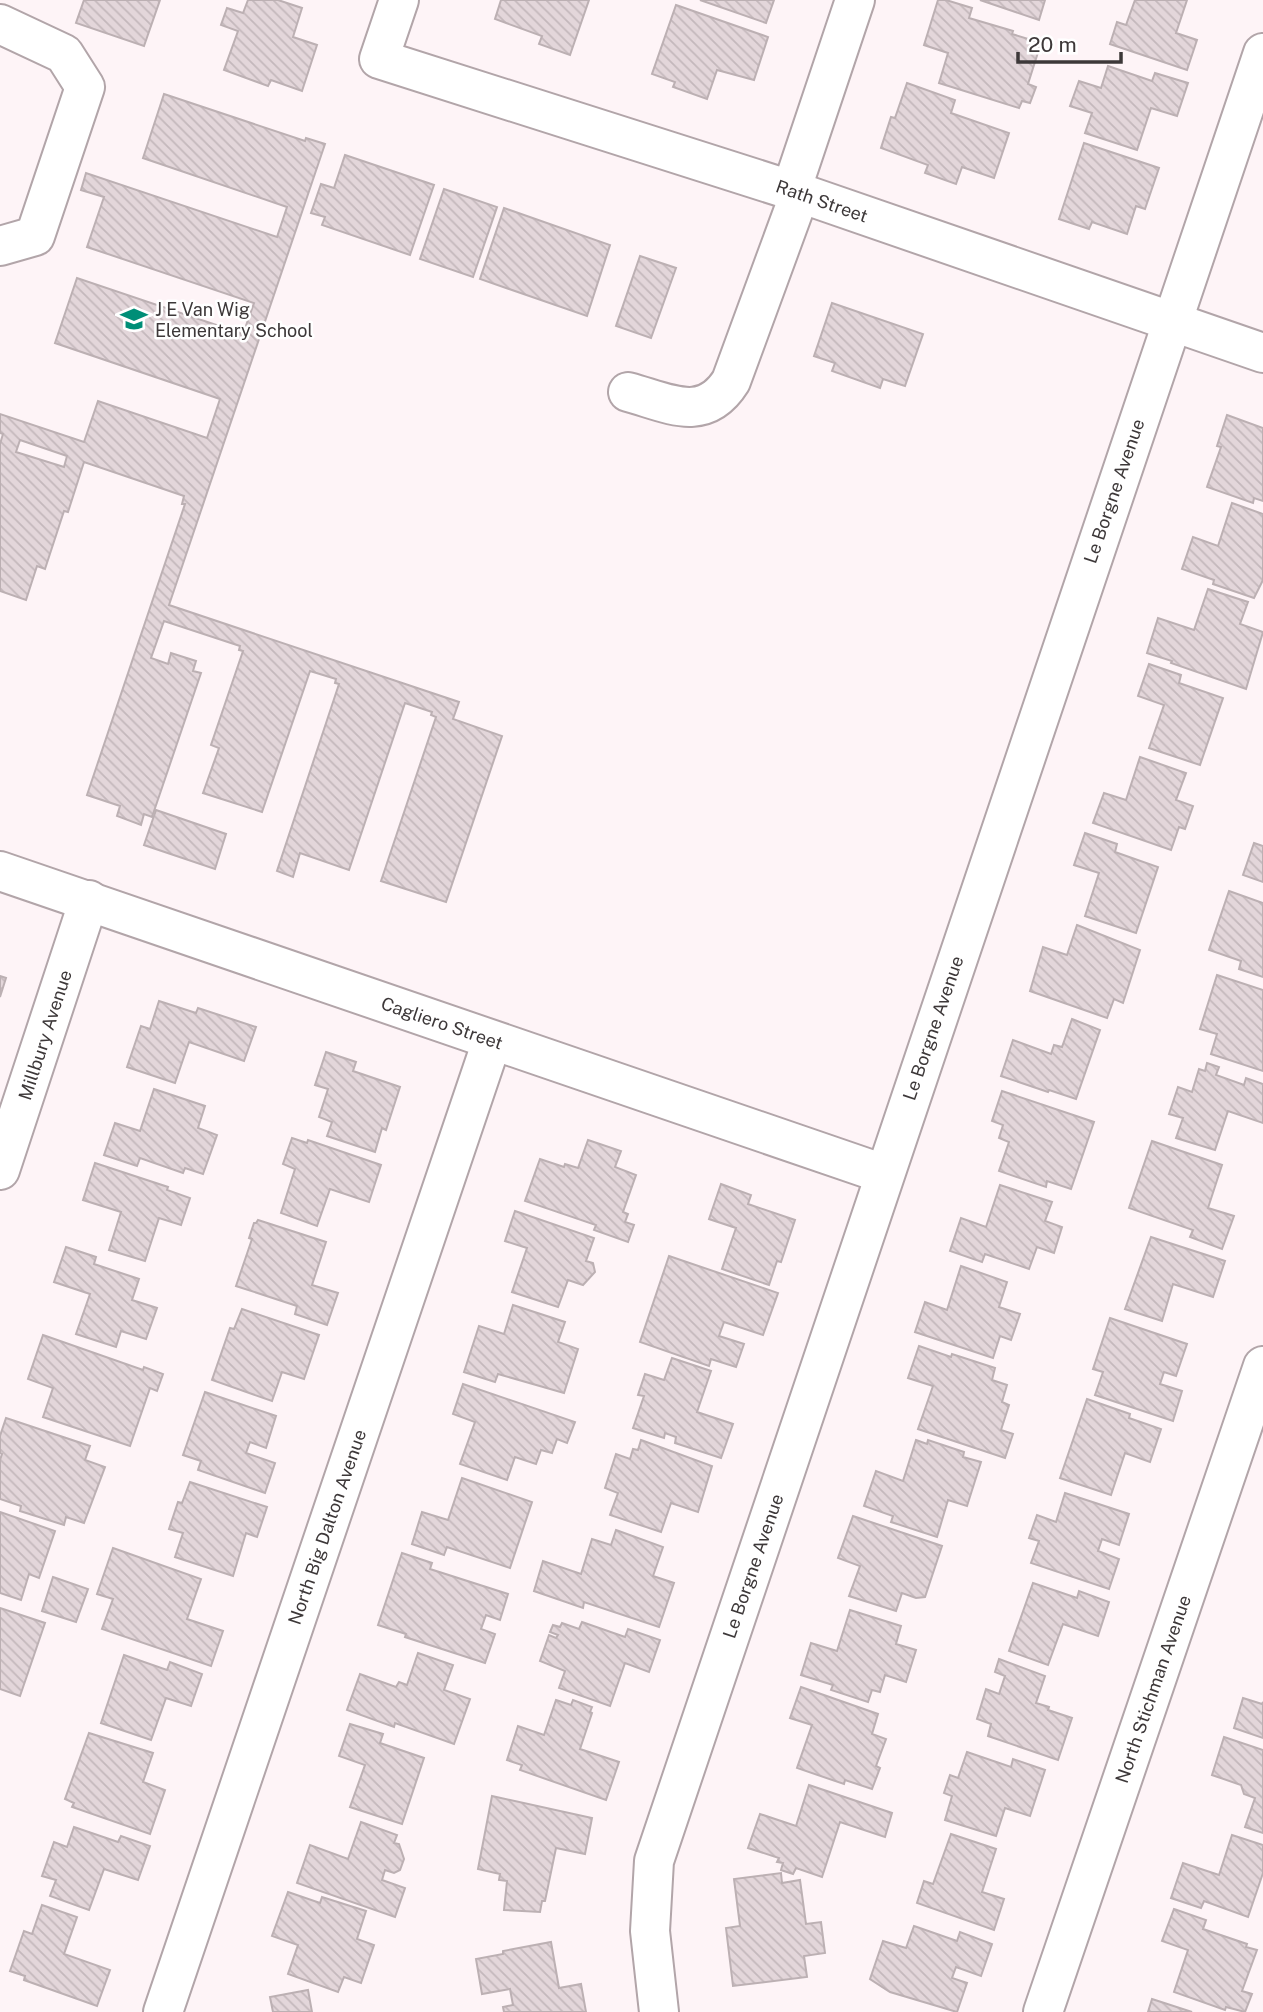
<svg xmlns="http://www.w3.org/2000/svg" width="1263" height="2012" font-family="'Public Sans',sans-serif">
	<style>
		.building { fill: url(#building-back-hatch); stroke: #bcb0b3; stroke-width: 2; fill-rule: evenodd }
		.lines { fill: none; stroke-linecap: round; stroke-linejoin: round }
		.minor-casing { stroke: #b2a5a9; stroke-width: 42 }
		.minor { stroke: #fff; stroke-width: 38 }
		.labels { text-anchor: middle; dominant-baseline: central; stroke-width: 5; stroke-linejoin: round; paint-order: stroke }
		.street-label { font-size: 18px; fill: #3d3839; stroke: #fff }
		.poi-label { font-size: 18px; fill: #3d3839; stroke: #fff; text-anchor: start }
	</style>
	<defs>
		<pattern id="building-back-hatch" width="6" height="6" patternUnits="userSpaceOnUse" patternTransform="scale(1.75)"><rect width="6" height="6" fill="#e3d6da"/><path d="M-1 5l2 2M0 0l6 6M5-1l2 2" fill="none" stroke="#c4b8bc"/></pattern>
	</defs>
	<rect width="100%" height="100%" fill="#fef4f7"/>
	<!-- building -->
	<g class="building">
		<polygon points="84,0 160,0 144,46 76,23"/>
		<polygon points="248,0 278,0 302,8 293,37 317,45 302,91 271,80 268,86 224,70 238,31 221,25 227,8 243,13"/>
		<polygon points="501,0 589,0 570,55 539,44 542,36 495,19"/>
		<polygon points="700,0 774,0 766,23"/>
		<polygon points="938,0 946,0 972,8 969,18 1013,31 1012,34 1041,43 1028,84 1036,87 1030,103 1022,101 1019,108 939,83 948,53 924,45"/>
		<polygon points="980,0 1045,0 1039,20"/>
		<polygon points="1135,0 1187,0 1176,33 1197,40 1187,70 1110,44 1117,22 1126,25"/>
		<polygon points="676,5 768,37 754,80 717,70 707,99 673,87 675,82 652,74"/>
		<polygon points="1108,66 1152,81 1155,73 1188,83 1177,116 1151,108 1137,150 1085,133 1092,113 1070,106 1079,81 1101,88"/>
		<polygon points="907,83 955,100 951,113 1009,133 994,178 962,167 956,184 925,173 928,165 881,148 891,117 895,118"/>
		<path d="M164,94l141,47 1,-3 19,6 -156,461 290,97 -6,17 49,17 -56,166 -65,-21 55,-164 -5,-2 1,-3 -27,-9 -56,167 -49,-17 -7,24 -16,-6 62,-187 -4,-1 1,-4 -26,-8 -48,141 -59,-19 16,-45 -8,-3 32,-94 -4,-1 1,-4 -76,-25 -13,37 17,6 3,-11 25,8 -3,10 8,2 -49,144 -8,-3 -3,11 -24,-9 3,-10 -33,-11 98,-291h-3l2,-8 -100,-34 -16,50 -4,-1 -19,58 -8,-3 -11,34 -26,-9v-147l3,-10 -3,-1v-19l84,28 14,-41 109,37 13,-39 -165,-56 22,-65 166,56 11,-31 -167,-56 17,-50 -23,-7 5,-17 191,64 10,-30 -144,-49zM20,440l47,16 -3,11 -48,-15z"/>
		<polygon points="1084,143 1159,168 1145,209 1136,206 1127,234 1092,222 1089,229 1059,219"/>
		<polygon points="345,155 434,185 410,255 322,225 325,217 311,213 321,184 334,188"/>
		<polygon points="444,189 497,207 473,277 420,259"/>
		<polygon points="504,208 610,245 587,316 480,279"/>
		<polygon points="640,256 676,268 651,338 616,326"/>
		<polygon points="832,303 923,334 905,386 883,379 880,388 832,371 835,363 814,356"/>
		<polygon points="1227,415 1263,428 1263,501 1254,498 1253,503 1207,487 1221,447 1217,446"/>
		<polygon points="1232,503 1263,514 1263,580 1254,598 1213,584 1214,580 1182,569 1193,537 1218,546"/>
		<polygon points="1208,589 1248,602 1240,624 1263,632 1246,689 1171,663 1172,661 1147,653 1158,618 1194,630"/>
		<polygon points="1149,664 1181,675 1179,683 1223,698 1200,765 1149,748 1164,705 1138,696"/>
		<polygon points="1140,757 1186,773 1176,800 1193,806 1185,829 1179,827 1171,850 1093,823 1104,793 1126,800"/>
		<polygon points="156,810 226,834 215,869 144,845"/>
		<polygon points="1085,833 1117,844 1115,852 1158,867 1136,933 1085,916 1099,873 1074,865"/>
		<polygon points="1254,843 1263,846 1263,882 1243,875"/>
		<polygon points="1229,891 1263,903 1263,977 1239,969 1241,961 1209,950"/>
		<polygon points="1077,925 1140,950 1123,1003 1114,999 1107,1018 1030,991 1043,947 1067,955"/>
		<polygon points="1217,975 1263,990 1263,1071 1211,1054 1217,1034 1200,1029"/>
		<polygon points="0,976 6,978 0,997"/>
		<polygon points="159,1001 196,1013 198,1008 256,1027 244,1061 189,1042 175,1083 127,1067 141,1026 150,1029"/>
		<polygon points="1072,1019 1100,1030 1076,1099 1049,1090 1048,1092 1001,1076 1013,1040 1051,1054 1054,1045 1062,1047"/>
		<polygon points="326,1052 356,1062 353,1071 400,1087 386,1130 382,1128 375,1152 327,1136 332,1122 319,1117 328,1089 315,1085"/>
		<polygon points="1207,1063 1219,1067 1216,1075 1244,1085 1246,1078 1263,1084 1263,1123 1228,1111 1215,1150 1176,1138 1183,1118 1169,1114 1178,1087 1192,1092 1199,1069 1205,1071"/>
		<polygon points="154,1089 205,1106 198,1128 217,1135 203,1174 185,1168 183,1173 140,1158 137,1166 104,1155 115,1123 140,1131"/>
		<polygon points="1002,1091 1094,1122 1071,1189 1047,1181 1046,1187 999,1171 1009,1142 999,1138 1003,1125 992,1121"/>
		<polygon points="292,1138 307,1143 308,1140 381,1165 369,1202 330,1189 317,1226 281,1213 295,1169 283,1164"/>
		<polygon points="588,1140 621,1151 615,1167 636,1175 623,1212 628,1214 625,1222 634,1225 628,1242 594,1230 596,1225 525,1201 540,1159 564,1167 565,1164 578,1168"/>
		<polygon points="1152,1141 1222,1165 1208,1208 1234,1216 1222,1249 1190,1237 1193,1230 1129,1208"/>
		<polygon points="95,1163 168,1187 167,1190 190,1198 181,1225 159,1218 145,1261 109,1250 121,1212 83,1200"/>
		<polygon points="721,1184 751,1195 748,1204 795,1220 781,1262 777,1261 769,1285 722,1269 736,1228 709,1219"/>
		<polygon points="1000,1185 1052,1202 1045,1221 1062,1227 1054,1253 1037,1247 1029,1269 985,1254 982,1262 950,1251 961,1218 986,1227"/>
		<polygon points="515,1211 594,1238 586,1261 593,1263 595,1272 583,1285 568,1280 558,1307 512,1292 527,1248 505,1241"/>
		<polygon points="258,1220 326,1242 312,1285 338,1293 327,1325 295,1314 297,1306 236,1286 252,1239 249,1238 254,1223 256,1223"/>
		<polygon points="1151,1237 1225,1261 1213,1297 1173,1284 1162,1321 1125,1309"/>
		<polygon points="66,1247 96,1257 94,1264 139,1279 132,1300 157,1308 146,1339 121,1331 116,1347 76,1334 90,1294 54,1282"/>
		<polygon points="669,1256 778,1293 763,1335 724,1322 719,1336 744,1344 736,1367 711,1359 709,1366 640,1342"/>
		<polygon points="961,1266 1007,1282 999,1307 1020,1314 1011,1340 1000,1336 993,1358 915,1332 925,1302 947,1310"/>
		<polygon points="513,1305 565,1322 558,1342 578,1349 564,1393 498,1374 495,1382 464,1372 479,1326 504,1334"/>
		<polygon points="242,1309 319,1335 304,1379 282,1372 272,1401 212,1380 230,1328 234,1329"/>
		<polygon points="1110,1318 1187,1344 1176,1376 1164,1372 1160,1384 1182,1391 1173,1421 1095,1395 1103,1372 1093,1369"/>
		<polygon points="43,1335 143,1370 144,1367 163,1374 157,1391 150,1388 130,1446 43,1417 53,1388 28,1379"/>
		<polygon points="919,1346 951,1357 952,1354 995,1368 992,1380 1007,1385 1002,1402 1009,1405 1001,1430 1013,1434 1005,1458 918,1429 933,1386 908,1378"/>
		<polygon points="672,1358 711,1371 697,1412 733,1424 721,1458 675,1443 676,1437 665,1433 664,1438 633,1428 644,1396 638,1395 645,1374 664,1380"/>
		<polygon points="463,1384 575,1422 567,1443 557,1439 552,1453 541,1450 536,1464 515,1457 507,1480 460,1464 475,1422 453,1414"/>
		<polygon points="205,1392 276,1416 266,1448 250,1442 246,1453 275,1463 265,1493 198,1470 201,1461 183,1455"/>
		<polygon points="1087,1399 1130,1414 1129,1418 1161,1429 1150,1462 1125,1453 1111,1495 1060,1478"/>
		<polygon points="6,1418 90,1446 85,1460 105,1467 84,1523 66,1517 64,1525 20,1511 21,1506 0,1499 0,1460 2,1454 0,1453 0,1436"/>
		<polygon points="641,1440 712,1466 698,1512 671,1503 661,1532 610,1515 618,1493 605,1488 616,1454 630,1459 633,1449 638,1450"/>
		<polygon points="916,1440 927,1444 928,1440 964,1452 963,1457 981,1462 967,1506 948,1500 937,1537 891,1522 893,1516 864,1506 876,1471 903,1481"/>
		<polygon points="462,1478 532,1502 510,1568 447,1547 444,1555 412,1544 422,1512 448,1520"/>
		<polygon points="190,1482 267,1507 257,1537 246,1533 233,1576 175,1557 183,1533 169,1529 178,1502 182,1503"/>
		<polygon points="1065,1493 1129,1514 1119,1545 1102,1539 1098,1551 1119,1559 1109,1589 1031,1563 1039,1541 1029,1538 1037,1515 1056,1522"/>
		<polygon points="0,1512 55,1531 39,1578 29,1574 21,1600 0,1593"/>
		<polygon points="853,1516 942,1546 925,1597 916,1598 902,1593 896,1611 849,1596 860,1566 838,1558"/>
		<polygon points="616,1530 663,1547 653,1576 674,1583 659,1627 584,1602 583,1608 534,1591 543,1561 581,1574 592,1539 611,1545"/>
		<polygon points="113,1548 201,1579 187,1619 223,1631 211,1666 102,1629 113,1599 97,1594"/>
		<polygon points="402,1553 432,1563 430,1569 508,1594 500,1620 486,1615 481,1629 495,1634 485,1663 405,1637 406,1634 378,1625"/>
		<polygon points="53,1577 88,1589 76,1622 42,1611"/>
		<polygon points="1033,1583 1077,1598 1079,1591 1109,1602 1098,1636 1063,1624 1048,1665 1009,1651"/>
		<polygon points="0,1608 45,1623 20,1696 0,1689"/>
		<polygon points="850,1610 901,1626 896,1644 916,1650 906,1682 885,1675 880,1692 872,1690 868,1702 831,1690 833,1685 801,1675 811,1643 837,1651"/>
		<polygon points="582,1622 625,1637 628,1629 660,1640 649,1672 625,1663 610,1706 559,1688 565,1671 540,1661 549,1635 556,1638 558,1635 550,1632 553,1625 560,1627 562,1623 579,1629"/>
		<polygon points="418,1653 453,1665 444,1690 470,1699 454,1744 395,1723 394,1727 347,1710 360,1674 396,1687 399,1682 407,1685"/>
		<polygon points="124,1655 167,1670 170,1662 202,1674 191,1706 166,1698 151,1740 101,1723"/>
		<polygon points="999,1659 1045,1676 1036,1703 1049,1707 1048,1710 1072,1718 1058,1760 988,1736 991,1724 977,1719 986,1689 999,1694 1005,1676 995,1672"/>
		<polygon points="801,1687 878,1714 872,1734 886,1739 876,1766 880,1768 872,1789 845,1780 844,1784 797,1768 812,1725 790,1718"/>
		<polygon points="1243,1698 1262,1704 1263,1702 1263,1738 1234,1728"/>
		<polygon points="556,1700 571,1705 573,1700 592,1707 590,1712 592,1713 580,1749 619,1762 606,1800 520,1770 522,1765 507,1760 518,1726 544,1735"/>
		<polygon points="350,1724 383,1734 380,1743 424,1758 402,1824 350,1807 365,1765 339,1756"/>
		<polygon points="89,1733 153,1753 143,1782 165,1790 150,1834 72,1807 74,1803 65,1799"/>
		<polygon points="1224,1737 1263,1750 1263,1833 1245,1827 1255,1798 1244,1794 1241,1785 1212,1775"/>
		<polygon points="967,1752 1011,1767 1013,1759 1045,1770 1030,1816 1005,1808 996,1836 945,1820 952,1796 944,1793 950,1775 958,1778"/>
		<polygon points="809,1785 892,1813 885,1837 840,1822 822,1877 796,1868 793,1874 781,1870 783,1863 777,1862 779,1858 748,1848 760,1814 796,1826"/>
		<polygon points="492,1796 592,1818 585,1854 556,1848 545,1901 542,1901 540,1912 504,1910 507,1881 499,1880 500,1874 478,1869"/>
		<polygon points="361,1822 397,1835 394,1843 399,1844 404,1859 400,1870 394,1873 385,1870 382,1880 405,1888 395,1917 297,1883 310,1845 348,1859"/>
		<polygon points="74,1827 118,1842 121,1836 150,1846 138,1880 104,1869 89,1910 50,1896 56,1880 42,1876 54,1842 67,1847"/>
		<polygon points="951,1834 996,1849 982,1892 1004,1899 994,1930 917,1903 924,1881 933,1884"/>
		<polygon points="1232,1835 1263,1845 1263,1873 1248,1917 1204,1901 1201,1908 1171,1898 1183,1863 1219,1875"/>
		<polygon points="781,1873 782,1883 800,1880 806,1924 821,1922 825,1953 804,1956 807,1977 733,1986 726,1928 740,1926 734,1879"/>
		<polygon points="288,1892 320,1903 322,1897 366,1911 357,1939 374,1945 361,1983 344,1977 338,1992 288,1974 298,1945 272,1936"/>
		<polygon points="42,1905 77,1917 64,1954 110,1970 97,2006 24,1980 25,1976 10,1971 24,1931 32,1934"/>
		<polygon points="1174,1909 1206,1920 1203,1929 1247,1944 1246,1947 1257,1950 1242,1991 1252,1994 1245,2012 1226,2007 1225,2010 1174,1992 1188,1950 1162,1941"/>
		<polygon points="914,1926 957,1941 960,1932 992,1944 981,1976 956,1967 952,1978 967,1983 957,2012 890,1992 870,1979 883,1941 906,1948"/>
		<polygon points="551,1942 559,1988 581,1984 586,2012 504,2012 503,2007 513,2005 510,1989 482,1994 476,1959 503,1954 503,1951"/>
		<polygon points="308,1990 312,2012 273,2012 270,1997"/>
		<polygon points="1152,1999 1192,2012 1148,2012"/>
	</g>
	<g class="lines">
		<defs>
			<g id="minor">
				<polyline points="399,0 379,59 800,193 1263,353"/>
				<polyline points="0,24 64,54 85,87 35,236 0,246"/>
				<polyline points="791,191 855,0"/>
				<path d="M628,392c41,11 76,32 103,-11l69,-188"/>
				<polyline points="0,871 884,1174"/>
				<polyline points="0,1170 89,900"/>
				<polyline points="163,2012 492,1041"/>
				<polyline points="659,2012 650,1931 654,1861 1263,53"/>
				<polyline points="1043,2012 1263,1366"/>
			</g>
		</defs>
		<!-- minor casing -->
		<use href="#minor" class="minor-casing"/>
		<!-- minor -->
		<use href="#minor" class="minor"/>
	</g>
	<!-- icons -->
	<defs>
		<symbol id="school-bare" viewBox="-9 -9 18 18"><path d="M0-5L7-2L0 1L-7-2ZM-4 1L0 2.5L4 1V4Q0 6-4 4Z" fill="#008e77" stroke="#fff" stroke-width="2.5" paint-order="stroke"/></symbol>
	</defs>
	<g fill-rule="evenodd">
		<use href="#school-bare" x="115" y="300" width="38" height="38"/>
	</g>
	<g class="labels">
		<!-- street labels -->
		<g class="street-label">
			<text transform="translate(822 201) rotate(19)">Rath Street</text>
			<text transform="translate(1114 491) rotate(-71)">Le Borgne Avenue</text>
			<text transform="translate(442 1023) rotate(19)">Cagliero Street</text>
			<text transform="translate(933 1028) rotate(-71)">Le Borgne Avenue</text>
			<text transform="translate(45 1035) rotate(-72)">Millbury Avenue</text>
			<text transform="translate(327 1527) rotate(-71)">North Big Dalton Avenue</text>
			<text transform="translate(753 1566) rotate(-71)">Le Borgne Avenue</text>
			<text transform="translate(1153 1689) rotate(-71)">North Stichman Avenue</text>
		</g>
		<!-- poi labels -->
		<g class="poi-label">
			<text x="155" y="309">J E Van Wig<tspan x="155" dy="21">Elementary School</tspan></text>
		</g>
	</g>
	<!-- scale -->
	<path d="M1018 52v10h103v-10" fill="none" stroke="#3d3839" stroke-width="3.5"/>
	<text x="1028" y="52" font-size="21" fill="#3d3839" stroke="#ffffff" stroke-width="5" paint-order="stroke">20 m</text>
</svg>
